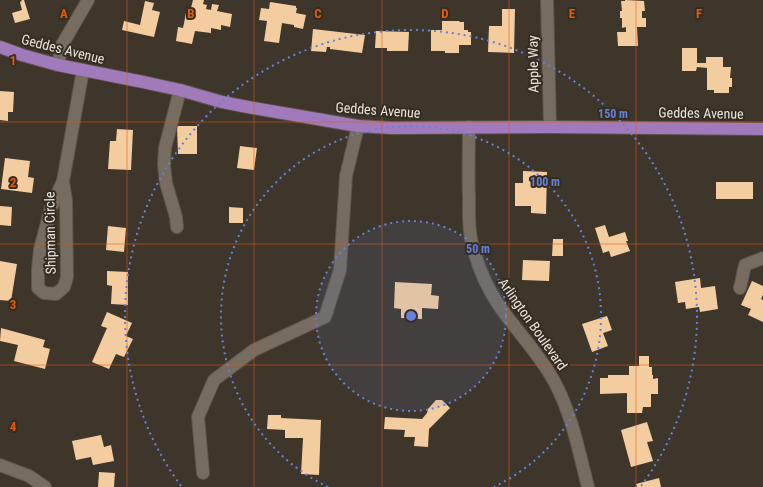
<svg xmlns="http://www.w3.org/2000/svg" width="763" height="487" font-family="'Roboto Condensed',sans-serif">
	<style>
		.building { fill: #f3cc9f }
		.lines { fill: none; stroke-linecap: round; stroke-linejoin: round }
		.minor-casing { stroke: #5d544c; stroke-width: 14 }
		.major-casing { stroke: #5d544c; stroke-width: 14 }
		.minor { stroke: #766c60; stroke-width: 12 }
		.major { stroke: #a17abc; stroke-width: 12 }
		.grid { fill: none; stroke: #e8590c; stroke-width: 1; stroke-opacity: 0.55 }
		.ring { fill: none; stroke: #6482d9; stroke-width: 2; stroke-dasharray: 2 4 }
		.labels { text-anchor: middle; dominant-baseline: central; stroke-width: 4; stroke-linejoin: round; paint-order: stroke }
		.street-label { font-size: 14px; fill: #e9e3dc; stroke: #352c22 }
		.grid-label { font-size: 13px; text-anchor: middle; font-weight: bold; fill: #e8590c; stroke: #352c22; stroke-width: 4; stroke-linejoin: round; paint-order: stroke }
		.centre { fill: #6482d9; stroke: #352c22; stroke-width: 2 }
		.ring-label { font-size: 12px; text-anchor: middle; font-weight: bold; fill: #6482d9; stroke: #352c22; stroke-width: 4; stroke-linejoin: round; paint-order: stroke }
	</style>
	<rect width="100%" height="100%" fill="#3f362b"/>
	<!-- building -->
	<g class="building">
		<polygon points="21,0 24,0 30,19 15,23 12,13 22,10 20,2 22,1"/>
		<polygon points="193,0 204,0 203,4 207,5 206,9 211,10 212,4 219,5 217,11 232,14 230,27 221,25 221,30 211,28 211,33 195,31 192,44 176,41 178,27 183,28 187,8 191,8"/>
		<polygon points="625,0 644,1 645,11 642,11 642,18 646,18 646,27 637,27 638,46 618,46 617,32 626,32 626,27 622,28 622,18 620,18 620,11 622,11 621,1 625,1"/>
		<polygon points="145,1 154,3 152,10 160,12 154,37 122,30 124,21 140,25"/>
		<polygon points="270,2 296,6 296,8 297,8 296,13 306,15 303,29 294,27 294,25 282,23 279,43 264,41 267,21 259,20 261,8 269,9"/>
		<polygon points="502,9 515,9 514,53 488,52 489,26 502,26"/>
		<polygon points="442,21 459,21 460,22 464,22 464,30 468,30 468,32 471,32 471,45 459,45 459,53 445,53 445,51 431,51 431,30 442,30"/>
		<polygon points="313,29 365,35 362,53 330,49 330,47 327,47 326,52 311,51"/>
		<polygon points="376,31 409,32 408,51 387,51 387,48 375,48"/>
		<polygon points="682,48 697,48 697,63 706,63 706,57 723,57 723,67 731,67 730,78 732,78 732,87 729,87 729,93 714,93 714,90 707,90 707,68 697,67 696,71 682,71"/>
		<polygon points="0,91 14,92 13,112 8,112 8,121 0,120"/>
		<polygon points="177,126 197,126 197,154 178,154"/>
		<polygon points="117,129 133,130 131,170 108,169 110,141 116,141"/>
		<polygon points="240,146 257,148 254,170 237,168"/>
		<polygon points="5,158 30,161 28,177 34,178 32,193 1,189"/>
		<polygon points="523,171 547,172 546,214 531,213 531,206 515,206 515,183 523,183"/>
		<rect x="716" y="182" width="37" height="17"/>
		<polygon points="0,206 12,207 11,226 0,225"/>
		<polygon points="229,207 243,208 243,223 229,223"/>
		<polygon points="605,225 609,237 625,232 628,241 626,241 630,251 611,257 609,251 603,253 595,228"/>
		<polygon points="108,226 126,228 124,252 106,250"/>
		<polygon points="553,239 563,239 563,256 552,256"/>
		<polygon points="523,260 550,261 549,281 522,280"/>
		<polygon points="0,261 17,264 11,301 0,300"/>
		<polygon points="107,271 128,272 128,305 111,304 112,286 107,285"/>
		<polygon points="700,278 701,288 715,286 718,309 700,312 699,307 686,309 685,302 678,303 675,282"/>
		<polygon points="752,281 763,286 763,295 761,299 763,300 763,322 748,315 751,309 741,305"/>
		<polygon points="395,282 432,284 431,295 439,296 438,309 422,308 422,319 401,318 401,309 394,308"/>
		<polygon points="107,312 132,323 126,336 133,339 124,357 116,354 109,369 92,362 107,328 101,326"/>
		<polygon points="607,316 612,330 603,333 608,346 592,352 582,324"/>
		<polygon points="1,328 45,340 43,347 50,349 45,369 14,361 18,345 0,341"/>
		<polygon points="639,356 649,356 649,367 652,367 652,375 653,375 653,379 658,378 658,394 651,394 651,407 643,407 642,413 627,413 627,393 600,394 600,378 608,378 608,375 629,375 629,366 639,366"/>
		<polygon points="436,400 442,400 450,408 429,429 428,447 414,446 415,437 404,437 405,430 384,429 385,417 422,419 427,413 428,409"/>
		<polygon points="268,415 281,415 281,418 321,420 319,475 301,474 303,438 285,438 285,430 267,429"/>
		<polygon points="647,422 653,441 647,442 653,461 631,467 621,430"/>
		<polygon points="101,435 104,447 111,445 114,461 93,465 91,457 76,460 72,441"/>
		<polygon points="99,472 115,473 114,487 98,487"/>
		<polygon points="659,478 661,487 637,487 636,484"/>
	</g>
	<g class="lines">
		<defs>
			<g id="minor">
				<polyline points="547,0 550,127"/>
				<polyline points="58,65 62,45 88,0"/>
				<path d="M469,127c0,24 -1,47 0,70 0,15 -1,32 3,46 5,21 14,43 26,61 18,27 42,50 57,79 17,32 24,69 33,104"/>
				<polyline points="63,181 66,201 67,277 64,287 56,294 44,293 38,288 38,269 40,249 51,208 63,181 83,70"/>
				<polyline points="177,227 176,217 166,183 164,165 165,148 180,90"/>
				<polyline points="740,288 745,265 763,258"/>
				<polyline points="0,465 29,476 45,487"/>
				<polyline points="203,473 198,417 214,380 254,350 325,317 340,270 346,176 358,126"/>
			</g>
			<polyline id="major" points="0,47 22,55 58,65 143,82 180,90 222,102 253,108 358,126 392,128 550,127 763,129"/>
		</defs>
		<!-- minor casing -->
		<use href="#minor" class="minor-casing"/>
		<!-- major casing -->
		<use href="#major" class="major-casing"/>
		<!-- minor -->
		<use href="#minor" class="minor"/>
		<!-- major -->
		<use href="#major" class="major"/>
	</g>
	<!-- grid -->
	<path class="grid" d="M127,0v487M254,0v487M382,0v487M509,0v487M636,0v487M0,122h763M0,244h763M0,365h763"/>
	<!-- distance rings -->
	<circle cx="411" cy="316" r="95" fill="#6482d9" fill-opacity=".12"/>
	<g class="ring">
		<circle cx="411" cy="316" r="95"/>
		<path d="M328 487A190 190 0 1 1 494 487"/>
		<path d="M181 486A286 286 0 1 1 641 486"/>
	</g>
	<g class="labels">
		<!-- street labels -->
		<g class="street-label">
			<text transform="translate(63 49) rotate(14)">Geddes Avenue</text>
			<text transform="translate(533 64) rotate(-91)">Apple Way</text>
			<text transform="translate(378 110) rotate(4)">Geddes Avenue</text>
			<text transform="translate(701 113) rotate(1)">Geddes Avenue</text>
			<text transform="translate(50 233) rotate(-91)">Shipman Circle</text>
			<text transform="translate(533 324) rotate(55)">Arlington Boulevard</text>
		</g>
	</g>
	<g class="grid-label">
		<text x="64" y="18">A</text>
		<text x="191" y="18">B</text>
		<text x="318" y="18">C</text>
		<text x="445" y="18">D</text>
		<text x="572" y="18">E</text>
		<text x="699" y="18">F</text>
		<text x="13" y="65">1</text>
		<text x="13" y="187">2</text>
		<text x="13" y="309">3</text>
		<text x="13" y="431">4</text>
	</g>
	<circle cx="411" cy="316" r="6" class="centre"/>
	<g class="ring-label">
		<text x="613" y="118">150 m</text>
		<text x="545" y="186">100 m</text>
		<text x="478" y="253">50 m</text>
	</g>
</svg>
